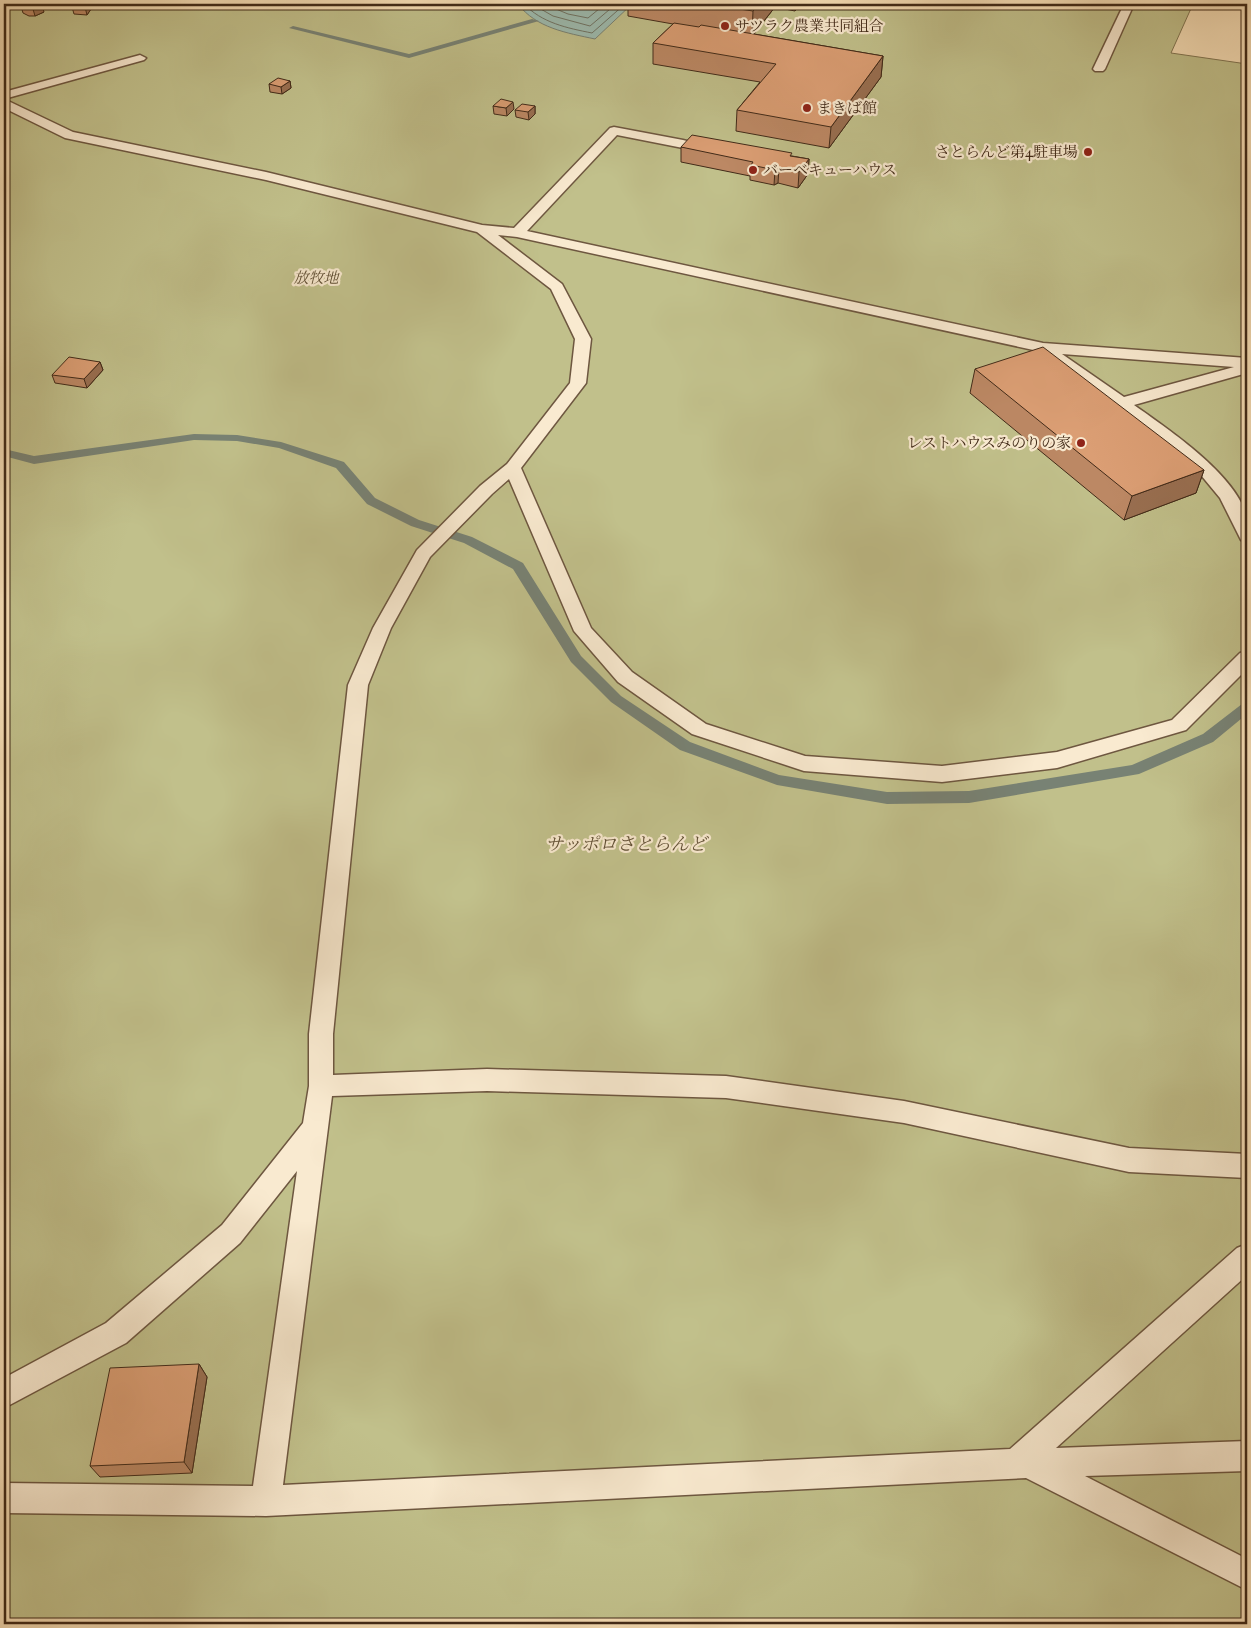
<svg xmlns="http://www.w3.org/2000/svg" width="1251" height="1628" font-family="'IM FELL Double Pica','Noto Serif JP',serif">
	<style>
		.green { fill: #c1c08b; stroke: #817552 }
		.water { fill: #9dbcb1; stroke: #788274 }
		.lines { fill: none; stroke-linecap: round; stroke-linejoin: round }
		.shore { stroke: #6f7364; stroke-width: 1 }
		.stream { fill: #788274; fill-rule: evenodd }
		.service-casing { stroke: #6e5740; stroke-width: 3 }
		.service { fill: #f9ead0; fill-rule: evenodd }
		.wall { fill: #bc8864; stroke: #412a18 }
		.shaded-wall { fill: #996f51; stroke: #412a18 }
		.building { fill: #db9e74; stroke: #412a18 }
		.poi-dot { fill: #8f2418; stroke: #f9ead0; stroke-width: 2 }
		.labels { text-anchor: middle; dominant-baseline: central; stroke-width: 4.5; stroke-linejoin: round; paint-order: stroke }
		.far-poi-label { font-size: 15px; fill: #412a18; stroke: #f9ead0; text-anchor: start }
		.far-park-label { font-size: 15px; font-style: italic; fill: #615035; stroke: #f9ead0 }
		.park-label { font-size: 18px; font-style: italic; fill: #615035; stroke: #f9ead0 }
	</style>
	<rect width="100%" height="100%" fill="#f6deb6"/>
	<filter id="stains"><feTurbulence type="fractalNoise" baseFrequency=".004" numOctaves="4"/><feColorMatrix values="0 0 0 0 .2 0 0 0 0 .09 0 0 0 0 .02 0 0 0 .5 -.17"/></filter>
	<radialGradient id="worn" r=".72"><stop offset=".6" stop-color="#630" stop-opacity="0"/><stop offset="1" stop-color="#630" stop-opacity=".3"/></radialGradient>
	<!-- green -->
	<polygon class="green" points="4,4 1193,4 1171,53 1247,64 1247,1624 4,1624"/>
	<!-- water -->
	<path class="water" d="M518,4h114l-37,35c-28,-6 -59,-11 -77,-35z"/>
	<g class="lines">
		<!-- shore -->
		<g class="shore">
			<path d="M524,4c18,19 43,24 68,29l33,-29"/>
			<polyline points="532,4 553,16 590,26 616,4"/>
			<polyline points="544,4 568,14 588,18 605,4"/>
		</g>
		<!-- stream -->
		<g class="stream">
			<polygon points="532,19 539,21 409,58 289,28 293,26 409,54"/>
			<polygon points="194,434 237,435 281,442 344,462 375,498 419,520 472,537 523,563 581,656 621,696 690,742 779,775 887,792 969,791 1132,765 1203,734 1242,704 1247,702 1247,714 1213,742 1139,774 969,803 887,804 777,785 680,750 611,702 571,662 513,569 464,543 411,526 367,504 336,468 279,448 237,441 194,440 34,464 4,456 4,449 34,456"/>
		</g>
		<defs>
			<g id="service">
				<polygon points="1124,4 1134,4 1105,69 1103,71 1095,71 1093,69"/>
				<path d="M140,55l6,3 -2,2 -140,39 69,33 193,40 216,53 32,3 96,-100 4,-1 69,13 4,1 2,3 -2,3 -4,1 -66,-13 -90,96 516,112 204,15v15l-113,32c34,24 104,71 113,113 2,7 0,17 0,24l-6,-2 -21,-42 -29,-35 -75,-57 -78,-55 -521,-114 -19,-2 64,49 29,55 -5,44 -65,85 70,160 41,44 74,52 99,32 137,10 115,-14 115,-32 68,-67 7,-2v18l-61,61 -129,38 -115,14 -138,-11 -112,-37 -74,-52 -44,-51 -65,-152 -17,15 -62,63 -39,71 -23,57 -35,349v41l154,-6 239,7 178,25 225,47 118,6v24l-118,-6 -225,-49 -178,-25 -239,-7 -155,5 -49,389 727,-36 227,-201 10,-4v31l-191,173 191,-7v30l-162,5 162,83v31l-221,-112 -760,38 -262,-3v-30l249,3 44,-315 -57,72 -114,100 -122,65v-30l102,-55 116,-98 81,-102 6,-37v-52l39,-349 25,-57 44,-78 63,-64 27,-22 63,-81 5,-44 -24,-50 -74,-57 -211,-52 -201,-42 -61,-30v-16zM1062,354l172,13 -110,30z"/>
			</g>
		</defs>
		<!-- service casing -->
		<use href="#service" class="service-casing"/>
		<!-- service -->
		<use href="#service" class="service"/>
	</g>
	<!-- wall -->
	<g class="wall">
		<polygon points="74,4 91,9 87,15 74,14 72,7"/>
		<polygon points="628,4 801,4 795,11 775,7 754,34 883,56 881,77 829,148 736,131 737,110 760,82 653,64 653,43 673,24 628,16"/>
		<polygon points="21,6 44,12 35,16 29,16 23,13"/>
		<polygon points="290,81 291,88 282,94 270,92 269,84"/>
		<polygon points="493,106 514,109 507,116 494,114"/>
		<polygon points="535,106 535,114 529,120 516,117 515,110"/>
		<polygon points="681,147 792,156 809,159 808,174 798,188 778,183 774,185 750,180 750,176 681,162"/>
		<polygon points="100,362 103,370 87,388 55,383 52,375"/>
		<polygon points="975,369 1204,470 1196,493 1124,520 970,393"/>
		<polygon points="199,1364 207,1377 192,1473 100,1477 90,1466"/>
	</g>
	<!-- shaded-wall -->
	<g class="shaded-wall">
		<polygon points="88,4 90,4 91,9 87,15 85,7"/>
		<polygon points="760,4 776,4 775,7 752,36 753,11"/>
		<polygon points="796,4 801,4 795,11"/>
		<polygon points="42,5 44,12 35,16 33,9"/>
		<polygon points="883,56 881,77 829,148 831,127"/>
		<polygon points="290,81 291,88 282,94 281,87"/>
		<polygon points="513,102 514,109 507,116 506,108"/>
		<polygon points="535,106 535,114 529,120 528,112"/>
		<polygon points="809,159 808,174 798,188 799,172"/>
		<polygon points="779,168 778,183 774,185 775,170"/>
		<polygon points="100,362 103,370 87,388 84,379"/>
		<polygon points="1204,470 1196,493 1124,520 1132,496"/>
		<polygon points="199,1364 207,1377 192,1473 184,1462"/>
	</g>
	<!-- building -->
	<g class="building">
		<polygon points="26,4 41,4 42,5 33,9 27,9 21,6"/>
		<polygon points="74,4 88,4 85,7 72,7"/>
		<polygon points="706,4 760,4 753,11"/>
		<polygon points="674,23 699,27 701,25 883,56 831,127 737,110 776,64 653,43"/>
		<polygon points="278,78 290,81 281,87 269,84"/>
		<polygon points="501,99 513,102 506,108 493,106"/>
		<polygon points="522,104 535,106 528,112 515,110"/>
		<polygon points="692,135 792,153 790,156 809,159 799,172 779,168 775,170 751,165 753,162 681,147"/>
		<polygon points="1043,347 1204,470 1132,496 975,369"/>
		<polygon points="69,357 100,362 84,379 52,375"/>
		<polygon points="199,1364 184,1462 90,1466 110,1368"/>
	</g>
	<!-- markers -->
	<g class="poi-dot">
		<circle cx="725" cy="26" r="5"/>
		<circle cx="807" cy="108" r="5"/>
		<circle cx="1088" cy="152" r="5"/>
		<circle cx="753" cy="170" r="5"/>
		<circle cx="1081" cy="443" r="5"/>
	</g>
	<g class="labels">
		<!-- far-poi labels -->
		<g class="far-poi-label">
			<text x="735" y="26">サツラク農業共同組合</text>
			<text x="817" y="108">まきば館</text>
			<text x="1078" y="152" text-anchor="end">さとらんど第4駐車場</text>
			<text x="763" y="170">バーベキューハウス</text>
			<text x="1071" y="443" text-anchor="end">レストハウスみのりの家</text>
		</g>
		<!-- far-park labels -->
		<g class="far-park-label">
			<text x="316" y="278">放牧地</text>
		</g>
		<!-- park labels -->
		<g class="park-label">
			<text x="626" y="844">サッポロさとらんど</text>
		</g>
	</g>
	<!-- margin -->
	<rect width="1251" height="1628" fill="none" stroke="#f6deb6" stroke-width="20"/>
	<rect x="5" y="5" width="1241" height="1618" fill="none" stroke="#412a18" stroke-width="2.5"/>
	<rect x="10" y="10" width="1231" height="1608" fill="none" stroke="#412a18"/>
	<rect width="100%" height="100%" filter="url(#stains)"/>
	<rect width="100%" height="100%" fill="url(#worn)"/>
</svg>
